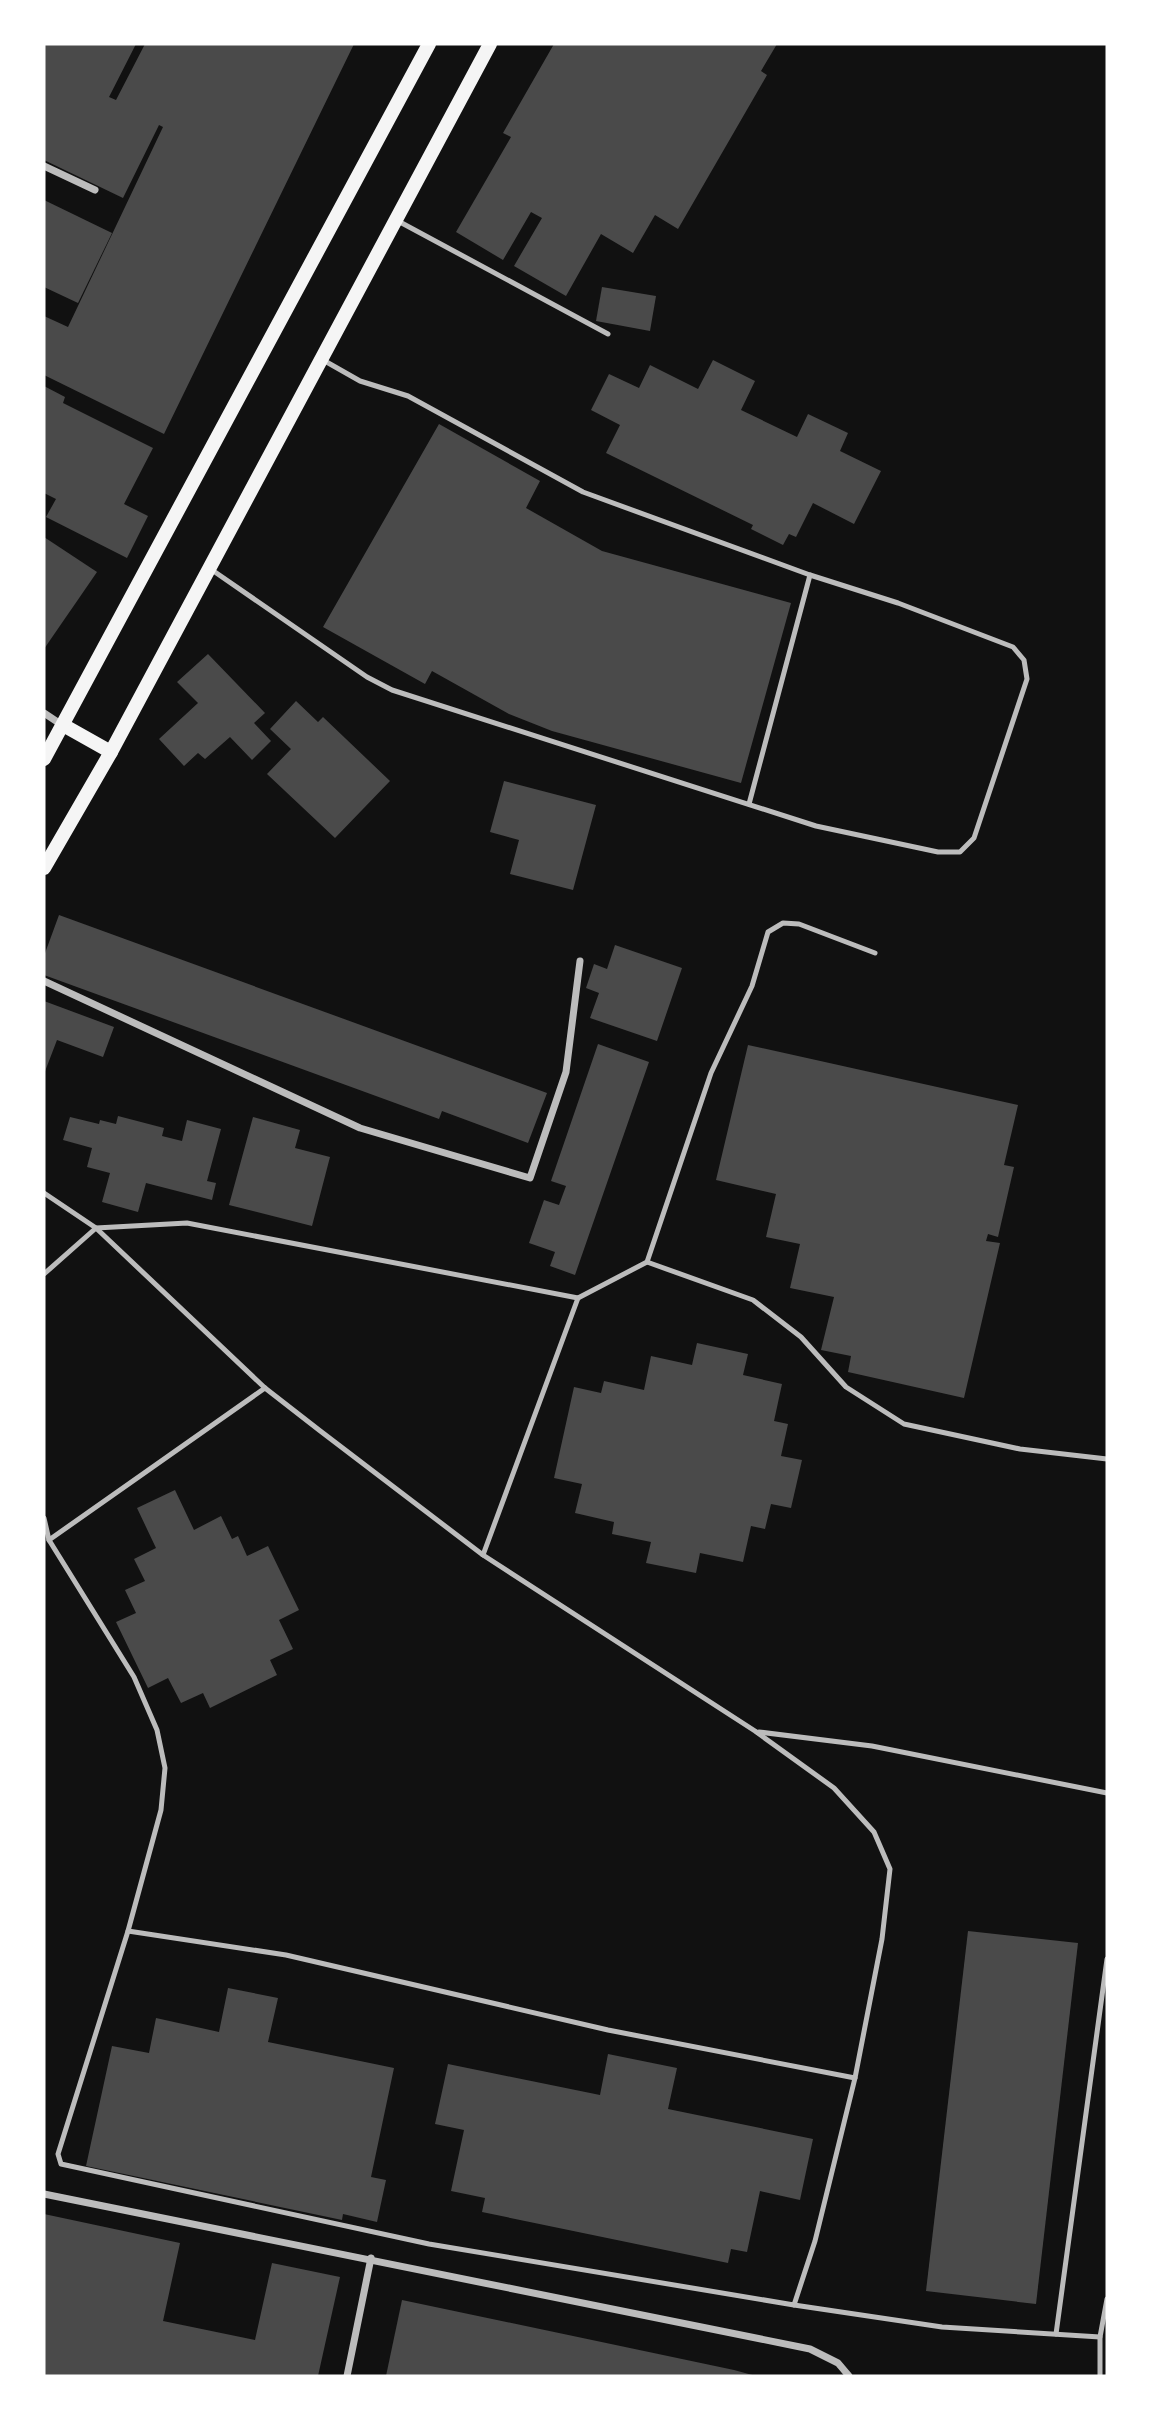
<svg xmlns="http://www.w3.org/2000/svg" width="1151" height="2420" font-family="'Work Sans',sans-serif">
	<style>
		.building { fill: #4a4a4a }
		.lines { fill: none; stroke-linecap: round; stroke-linejoin: round }
		.service { stroke: #bcbcbc; stroke-width: 5 }
		.minor { stroke: #bcbcbc; stroke-width: 7 }
		.secondary { stroke: #f5f5f5; stroke-width: 14 }
	</style>
	<rect width="100%" height="100%" fill="#111"/>
	<!-- building -->
	<g class="building">
		<polygon points="44,44 136,44 109,97 116,100 145,44 354,44 164,434 44,375 44,316 68,327 163,127 159,125 123,198 44,160"/>
		<polygon points="554,44 777,44 761,71 767,75 678,229 655,215 633,253 601,234 566,296 514,266 542,218 531,212 503,260 456,232 511,137 503,133"/>
		<polygon points="44,200 112,233 78,303 44,287"/>
		<polygon points="602,287 656,296 650,331 596,321"/>
		<polygon points="713,360 755,381 741,410 797,437 808,414 848,433 840,451 881,471 854,524 813,503 796,537 789,534 783,545 751,529 753,525 606,453 620,425 591,410 609,374 639,388 650,365 698,389"/>
		<polygon points="44,386 65,397 63,403 153,448 124,504 148,516 127,558 46,517 56,499 44,493"/>
		<polygon points="439,424 540,481 526,508 602,551 791,603 741,783 552,731 509,714 432,671 425,684 323,627"/>
		<polygon points="44,537 97,572 44,649"/>
		<polygon points="208,654 265,713 254,723 271,741 252,760 230,737 205,759 198,753 184,766 159,739 198,703 177,682"/>
		<polygon points="296,701 318,722 323,717 390,781 335,838 267,774 291,749 270,729"/>
		<polygon points="504,781 596,805 573,890 510,874 519,840 490,832"/>
		<polygon points="59,915 547,1093 528,1143 442,1111 439,1119 44,975 44,956"/>
		<polygon points="615,945 682,968 657,1041 590,1018 599,993 586,988 594,964 607,969"/>
		<polygon points="44,1001 114,1027 103,1057 57,1040 44,1074"/>
		<polygon points="598,1044 649,1062 575,1275 550,1266 555,1252 529,1243 544,1200 559,1205 566,1186 551,1181"/>
		<polygon points="748,1045 1018,1105 1004,1165 1014,1167 998,1237 988,1234 986,1241 1000,1243 964,1398 848,1372 851,1356 821,1350 834,1297 790,1288 800,1244 766,1237 776,1194 716,1180"/>
		<polygon points="118,1116 164,1128 162,1136 182,1141 187,1120 221,1129 207,1181 216,1183 212,1200 146,1183 138,1212 102,1202 110,1173 87,1167 92,1148 63,1140 70,1117 99,1124 100,1120 116,1124"/>
		<polygon points="253,1117 300,1130 295,1148 330,1157 312,1226 229,1205"/>
		<polygon points="697,1343 748,1354 743,1375 782,1384 774,1421 788,1424 781,1456 802,1460 791,1508 771,1504 765,1529 751,1526 743,1562 700,1553 696,1573 646,1563 651,1542 612,1534 614,1522 575,1513 582,1484 554,1478 574,1387 601,1393 604,1381 644,1390 651,1356 692,1365"/>
		<polygon points="175,1490 194,1530 221,1516 232,1539 238,1536 247,1556 268,1546 299,1610 279,1620 293,1649 270,1660 277,1675 210,1708 203,1693 181,1703 168,1678 148,1688 116,1622 136,1613 125,1590 145,1581 134,1559 156,1548 137,1508"/>
		<polygon points="968,1931 1078,1943 1036,2304 926,2291"/>
		<polygon points="228,1988 278,1998 268,2042 394,2068 371,2177 386,2180 377,2222 343,2214 342,2220 86,2166 112,2046 149,2053 156,2018 219,2032"/>
		<polygon points="608,2054 677,2068 668,2109 813,2139 800,2200 760,2191 747,2252 731,2249 728,2263 482,2212 485,2198 451,2191 464,2130 435,2124 448,2064 600,2095"/>
		<polygon points="44,2214 180,2243 163,2321 255,2340 272,2263 340,2277 318,2376 44,2376"/>
		<polygon points="402,2300 734,2370 756,2376 386,2376"/>
	</g>
	<g class="lines">
		<!-- service -->
		<g class="service">
			<polyline points="398,221 608,334"/>
			<polyline points="212,570 367,677 392,690 816,826 938,852 960,852 974,838 1027,679 1024,660 1013,647 898,603 810,575 583,492 408,396 360,381 323,360"/>
			<polyline points="749,804 810,575"/>
			<polyline points="44,1193 96,1228 265,1388 319,1430 483,1555 755,1731 834,1788 874,1832 890,1869 882,1939 855,2078 815,2241 794,2305 429,2244 61,2164 58,2154 128,1931 161,1810 165,1768 157,1730 134,1677 49,1540 44,1518"/>
			<polyline points="647,1262 753,1300 801,1337 846,1387 904,1424 1020,1449 1107,1459"/>
			<polyline points="44,1274 96,1228 187,1223 578,1298 647,1262 711,1073 752,986 768,932 783,923 799,924 875,953"/>
			<polyline points="49,1540 265,1388"/>
			<polyline points="483,1555 578,1298"/>
			<polyline points="759,1732 872,1746 1107,1793"/>
			<polyline points="128,1931 286,1955 608,2030 855,2078"/>
			<polyline points="794,2305 942,2327 1100,2337"/>
			<polyline points="1056,2334 1107,1959"/>
			<polyline points="1100,2376 1100,2337 1107,2299"/>
		</g>
		<!-- minor -->
		<g class="minor">
			<polyline points="44,166 95,190"/>
			<polyline points="44,713 62,725"/>
			<polyline points="44,981 360,1128 530,1178 566,1072 580,961"/>
			<polyline points="44,2194 810,2349 838,2363 849,2376"/>
			<polyline points="347,2376 371,2258"/>
		</g>
		<!-- secondary -->
		<g class="secondary">
			<polyline points="63,725 111,752"/>
			<polyline points="44,759 429,44"/>
			<polyline points="44,868 111,752 490,44"/>
		</g>
	</g>
	<!-- border -->
	<rect width="1151" height="2420" fill="none" stroke="#ffffff" stroke-width="91"/>
</svg>
